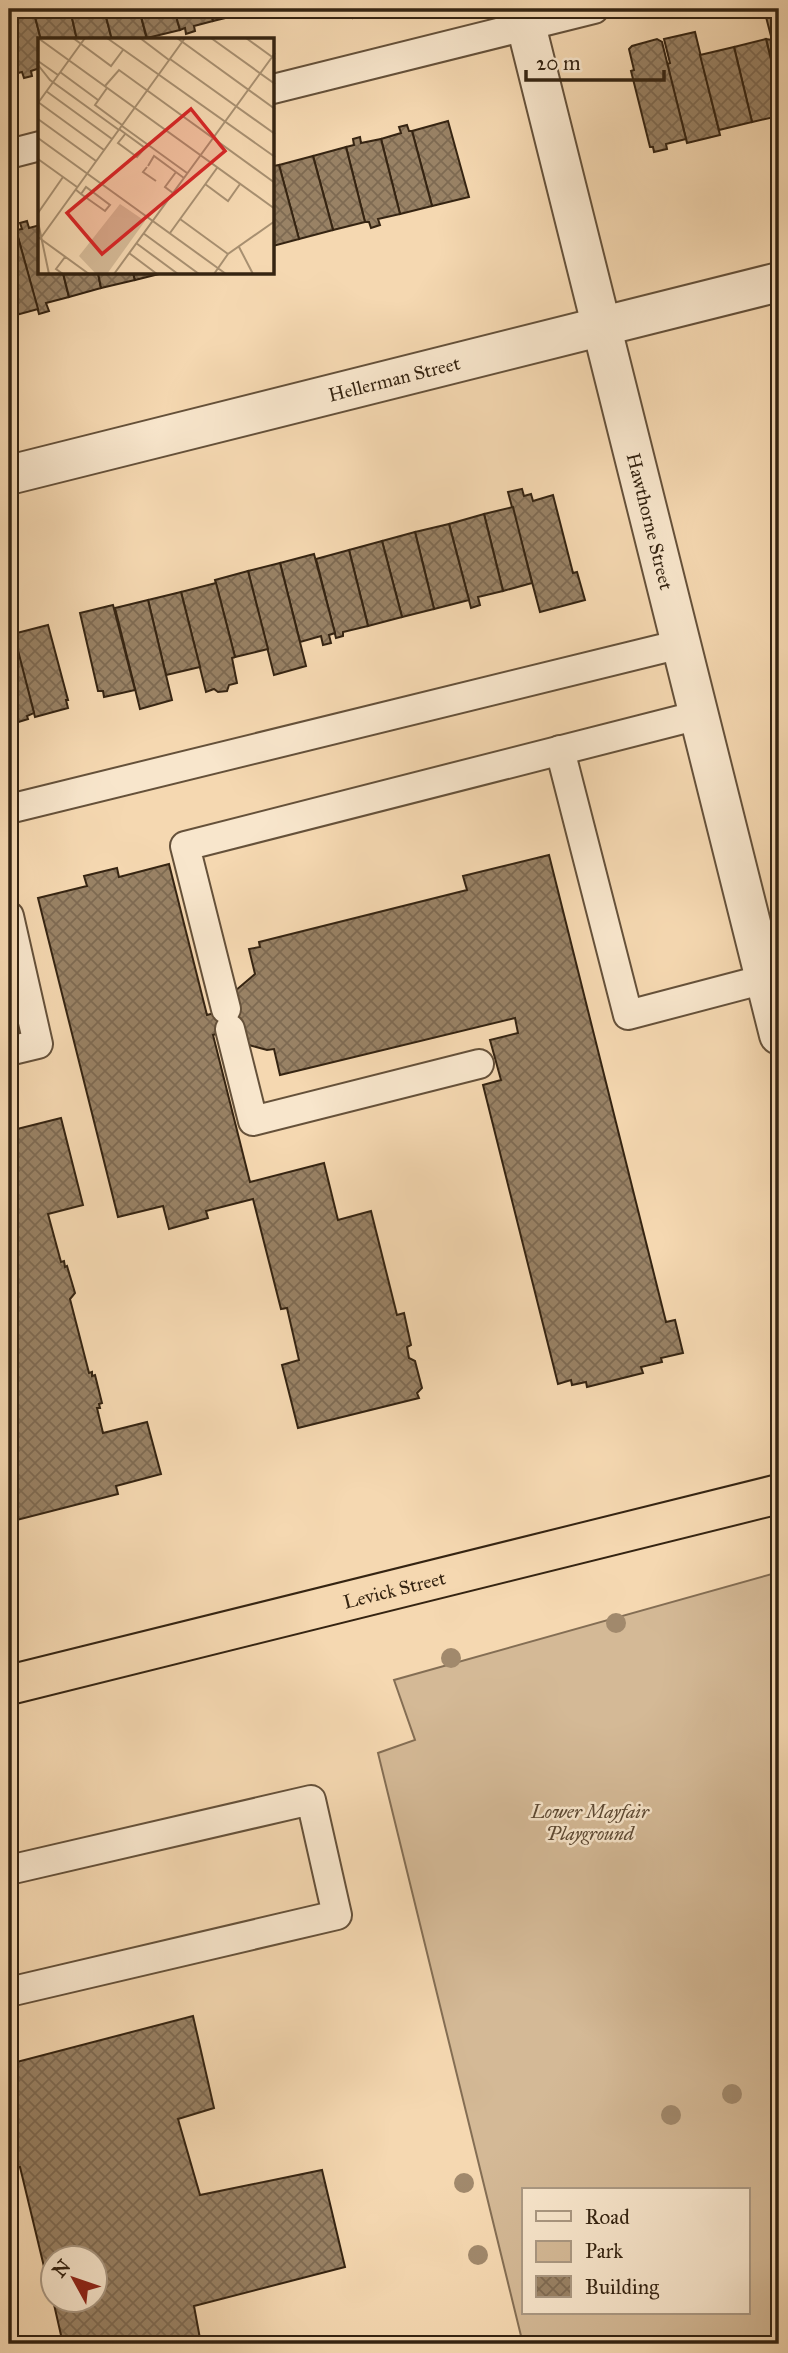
<svg xmlns="http://www.w3.org/2000/svg" width="788" height="2353" font-family="'IM FELL Great Primer',serif">
	<style>
		.park { fill: #d4b996; stroke: #846e54; stroke-width: 2; fill-rule: evenodd }
		.building { fill: url(#building-cross-hatch); stroke: #352412; stroke-width: 2 }
		.lines { fill: none; stroke-linecap: round; stroke-linejoin: round }
		.lane-casing { stroke: #65513a; stroke-width: 32 }
		.street-casing { stroke: #65513a; stroke-width: 42 }
		.highway-casing { stroke: #352412; stroke-width: 42 }
		.lane { stroke: #f8e6cc; stroke-width: 28 }
		.street { stroke: #f8e6cc; stroke-width: 38 }
		.highway { stroke: #f5d8b1; stroke-width: 38 }
		.tree { fill: #a1896c }
		.labels { text-anchor: middle; dominant-baseline: central; stroke-width: 5; stroke-linejoin: round; paint-order: stroke }
		.street-label { font-size: 19px; fill: #352412; stroke: #f8e6cc }
		.park-label { font-size: 19px; font-style: italic; fill: #5d4933; stroke: #f8e6cc }
		.inset-road { fill: none; stroke: #a89071; stroke-width: 2 }
		.view { fill: #d62828; fill-opacity: 0.15; stroke: #d62828; stroke-width: 3.5 }
		.inset-edge { fill: none; stroke: #352412; stroke-width: 3.5 }
	</style>
	<defs>
		<pattern id="building-cross-hatch" width="8" height="8" patternUnits="userSpaceOnUse" patternTransform="scale(1.75)"><rect width="8" height="8" fill="#998265"/><path d="M0 0l8 8M0 8l8-8" fill="none" stroke="#7e6a52"/></pattern>
	</defs>
	<rect width="100%" height="100%" fill="#f5d8b1"/>
	<filter id="stains"><feTurbulence type="fractalNoise" baseFrequency=".00286" numOctaves="4"/><feColorMatrix values="0 0 0 0 .2 0 0 0 0 .09 0 0 0 0 .02 0 0 0 .5 -.17"/></filter>
	<radialGradient id="worn" r=".72"><stop offset=".6" stop-color="#630" stop-opacity="0"/><stop offset="1" stop-color="#630" stop-opacity=".3"/></radialGradient>
	<!-- park -->
	<path class="park" d="M779,1572v772h-256l-145,-591 37,-13 -21,-60zM748,2190v123h-224v-123z"/>
	<!-- building -->
	<g class="building">
		<polygon points="9,9 33,9 41,40 40,68 31,71 32,76 24,78 22,72 14,74 9,48"/>
		<polygon points="33,9 70,9 77,40 41,40"/>
		<polygon points="70,9 104,9 112,40 77,40"/>
		<polygon points="104,9 139,9 147,40 112,40"/>
		<polygon points="139,9 174,9 180,30 147,38"/>
		<polygon points="174,9 210,9 213,21 194,26 195,31 186,34 185,28 180,30"/>
		<polygon points="210,9 245,9 246,13 213,21"/>
		<polygon points="351,9 389,9 389,10 353,18"/>
		<polygon points="779,13 779,93 766,39 772,40 766,17"/>
		<polygon points="695,32 720,135 687,143 667,64 670,63 664,39"/>
		<polygon points="657,39 662,42 686,139 666,144 667,149 654,152 653,147 650,147 631,71 634,70 629,49 632,46"/>
		<polygon points="766,39 779,93 779,116 752,122 734,47"/>
		<polygon points="734,47 752,122 719,130 700,55"/>
		<polygon points="9,48 14,72 9,73"/>
		<polygon points="448,121 469,197 432,206 412,131"/>
		<polygon points="407,125 409,131 412,131 432,206 400,214 381,139 401,133 399,127"/>
		<polygon points="360,137 361,143 381,139 400,214 378,219 380,225 371,228 369,222 365,222 346,147 354,145 353,139"/>
		<polygon points="346,147 365,222 333,230 313,156"/>
		<polygon points="313,156 333,230 299,239 279,165"/>
		<polygon points="279,165 299,239 273,246 273,166"/>
		<polygon points="27,221 29,228 40,225 40,273 63,273 69,297 46,303 49,311 39,314 16,230 22,229 20,223"/>
		<polygon points="16,230 38,309 9,317 9,232"/>
		<polygon points="63,273 98,273 101,288 69,297"/>
		<polygon points="98,273 133,273 135,280 101,288"/>
		<polygon points="133,273 163,273 135,280"/>
		<polygon points="522,489 524,496 531,494 533,501 553,495 573,573 577,572 585,600 540,612 508,492"/>
		<polygon points="513,507 532,583 503,591 484,514"/>
		<polygon points="484,514 503,591 478,597 480,605 471,608 449,524"/>
		<polygon points="449,524 469,600 434,609 415,532"/>
		<polygon points="415,532 434,609 402,617 382,541"/>
		<polygon points="382,541 402,617 368,626 349,550"/>
		<polygon points="349,550 368,626 343,632 343,636 336,638 316,559"/>
		<polygon points="314,554 335,633 329,635 331,643 323,645 321,636 300,642 280,563"/>
		<polygon points="280,563 306,666 274,675 248,571"/>
		<polygon points="248,571 268,649 235,657 215,580"/>
		<polygon points="216,583 235,657 232,658 237,683 229,685 227,691 218,692 214,689 206,692 181,592"/>
		<polygon points="181,592 200,667 166,675 148,600"/>
		<polygon points="148,600 172,700 140,709 115,608"/>
		<polygon points="113,605 135,690 104,697 103,691 98,691 80,613"/>
		<polygon points="48,625 68,700 66,700 68,708 35,717 13,634"/>
		<polygon points="13,631 34,713 27,716 28,719 9,725 9,633"/>
		<polygon points="549,855 666,1322 675,1320 683,1353 661,1358 662,1362 641,1367 643,1373 587,1387 586,1382 572,1385 571,1380 558,1384 483,1085 501,1080 490,1040 518,1033 515,1018 280,1075 274,1049 267,1050 249,1045 233,1029 230,1029 213,1035 250,1182 324,1163 338,1220 371,1211 397,1315 404,1313 411,1345 407,1347 409,1358 415,1361 422,1388 417,1393 419,1398 298,1428 282,1365 299,1360 287,1308 281,1309 253,1199 206,1211 208,1218 169,1229 163,1206 118,1217 38,898 87,886 84,876 117,868 119,877 169,864 207,1015 230,1009 235,991 255,974 249,949 260,947 259,942 467,890 463,876"/>
		<polygon points="61,1118 83,1205 48,1214 61,1262 64,1261 65,1267 67,1266 75,1293 70,1299 89,1373 92,1372 92,1376 95,1375 102,1403 99,1404 100,1408 97,1408 103,1433 147,1422 161,1474 116,1486 118,1494 9,1522 9,1131"/>
		<polygon points="193,2016 214,2108 178,2119 200,2195 322,2170 345,2267 194,2306 201,2344 63,2344 53,2300 94,2300 94,2258 52,2258 52,2300 20,2167 14,2168 9,2146 9,2064"/>
	</g>
	<g class="lines">
		<defs>
			<g id="lane">
				<polyline points="273,89 594,9"/>
				<polyline points="9,154 40,146"/>
				<polyline points="560,750 628,1015 765,979"/>
				<polyline points="9,809 681,644"/>
				<polyline points="9,916 38,1044 9,1051"/>
				<polyline points="226,1009 185,846 699,715"/>
				<polyline points="230,1029 253,1121 479,1064"/>
				<polyline points="9,1870 311,1800 337,1915 9,1992"/>
			</g>
			<g id="street">
				<path id="s1" d="M522,9l257,1026"/>
				<path id="s2" d="M9,475l770,-193"/>
			</g>
			<g id="highway">
				<path id="s3" d="M9,1685l770,-191"/>
			</g>
		</defs>
		<!-- lane casing -->
		<use href="#lane" class="lane-casing"/>
		<!-- street casing -->
		<use href="#street" class="street-casing"/>
		<!-- highway casing -->
		<use href="#highway" class="highway-casing"/>
		<!-- lane -->
		<use href="#lane" class="lane"/>
		<!-- street -->
		<use href="#street" class="street"/>
		<!-- highway -->
		<use href="#highway" class="highway"/>
	</g>
	<!-- trees -->
	<g class="tree">
		<circle cx="616" cy="1623" r="10"/>
		<circle cx="451" cy="1658" r="10"/>
		<circle cx="732" cy="2094" r="10"/>
		<circle cx="671" cy="2115" r="10"/>
		<circle cx="464" cy="2183" r="10"/>
		<circle cx="478" cy="2255" r="10"/>
	</g>
	<g class="labels">
		<!-- street labels -->
		<g class="street-label">
			<text stroke="none"><textPath href="#s2" startOffset="397">Hellerman Street</textPath></text>
			<text stroke="none"><textPath href="#s1" startOffset="528">Hawthorne Street</textPath></text>
			<text stroke="none"><textPath href="#s3" startOffset="397">Levick Street</textPath></text>
		</g>
		<!-- park labels -->
		<g class="park-label">
			<text x="590" y="1811">Lower Mayfair<tspan x="590" dy="22">Playground</tspan></text>
		</g>
	</g>
	<!-- overview -->
	<g transform="translate(38 38)">
		<rect width="236" height="236" fill="#f5d8b1"/>
		<path d="M82,166l25,17 -38,53h-11l-17,-18z" fill="#d4b996"/>
		<path class="inset-road" d="M0,0l237,171M35,0l38,28 12,-16M69,0l168,119M102,0l29,22M139,0l98,71M173,0l64,46M208,0l29,21M132,21l105,75M0,23l20,14M0,27l12,15 69,50M22,34l38,28M67,48l14,-16 156,113M69,50l-12,17 27,20M8,53l66,48M0,64l66,48M0,65l47,-65M0,81l58,42M84,88l65,47M81,91l26,19 -8,9 -19,-14 8,-10M0,100l188,136M0,121l39,28M110,128l6,-10 30,22M109,129l-4,5 13,9M167,146l23,17 12,-17M37,151l6,5 24,17 5,-6 -24,-18 -5,7M135,155l-8,-6 11,-15M0,175l25,-36M142,181l48,35M0,184l11,52M105,195l56,41M132,195l47,-65M0,199l51,37M2,201l145,-201M98,205l42,31M201,209l14,27M91,215l28,21M25,236l-7,-5 9,-12M76,236l161,-221M176,236l14,-20 47,-33"/>
		<path class="view" d="M153,71l34,42 -123,103 -35,-41z"/>
		<rect width="236" height="236" class="inset-edge"/>
	</g>
	<!-- margin -->
	<rect width="788" height="2353" fill="none" stroke="#f5d8b1" stroke-width="35"/>
	<rect x="10" y="10" width="767" height="2332" fill="none" stroke="#352412" stroke-width="3.5"/>
	<rect x="18" y="18" width="753" height="2318" fill="none" stroke="#352412" stroke-width="2"/>
	<!-- legend -->
	<rect x="522" y="2188" width="228" height="126" fill="#f8e6cc" stroke="#aa9882" stroke-width="2"/>
	<rect x="536" y="2211" width="35" height="10" fill="#f8e6cc" stroke="#aa9882" stroke-width="2"/>
	<text x="585" y="2224" font-size="21" fill="#352412">Road</text>
	<rect x="536" y="2241" width="35" height="21" fill="#d4b996" stroke="#aa9882" stroke-width="2"/>
	<text x="585" y="2258" font-size="21" fill="#352412">Park</text>
	<rect x="536" y="2276" width="35" height="21" fill="url(#building-cross-hatch)" stroke="#aa9882" stroke-width="2"/>
	<text x="585" y="2294" font-size="21" fill="#352412">Building</text>
	<!-- north arrow -->
	<g transform="translate(74 2279) rotate(310)"><circle r="33" fill="#f8e6cc" stroke="#aa9882" stroke-width="2"/>
	<path d="M0-5L12 26L0 18L-12 26Z" fill="#8f2418"/>
	<text y="-10" font-size="19" font-weight="bold" text-anchor="middle" fill="#352412">N</text>
	</g>
	<!-- scale -->
	<path d="M526 70v10h138v-10" fill="none" stroke="#352412" stroke-width="3.5"/>
	<text x="536" y="70" font-size="21" fill="#352412" stroke="#f8e6cc" stroke-width="5" paint-order="stroke">20 m</text>
	<rect width="100%" height="100%" filter="url(#stains)"/>
	<rect width="100%" height="100%" fill="url(#worn)"/>
</svg>
